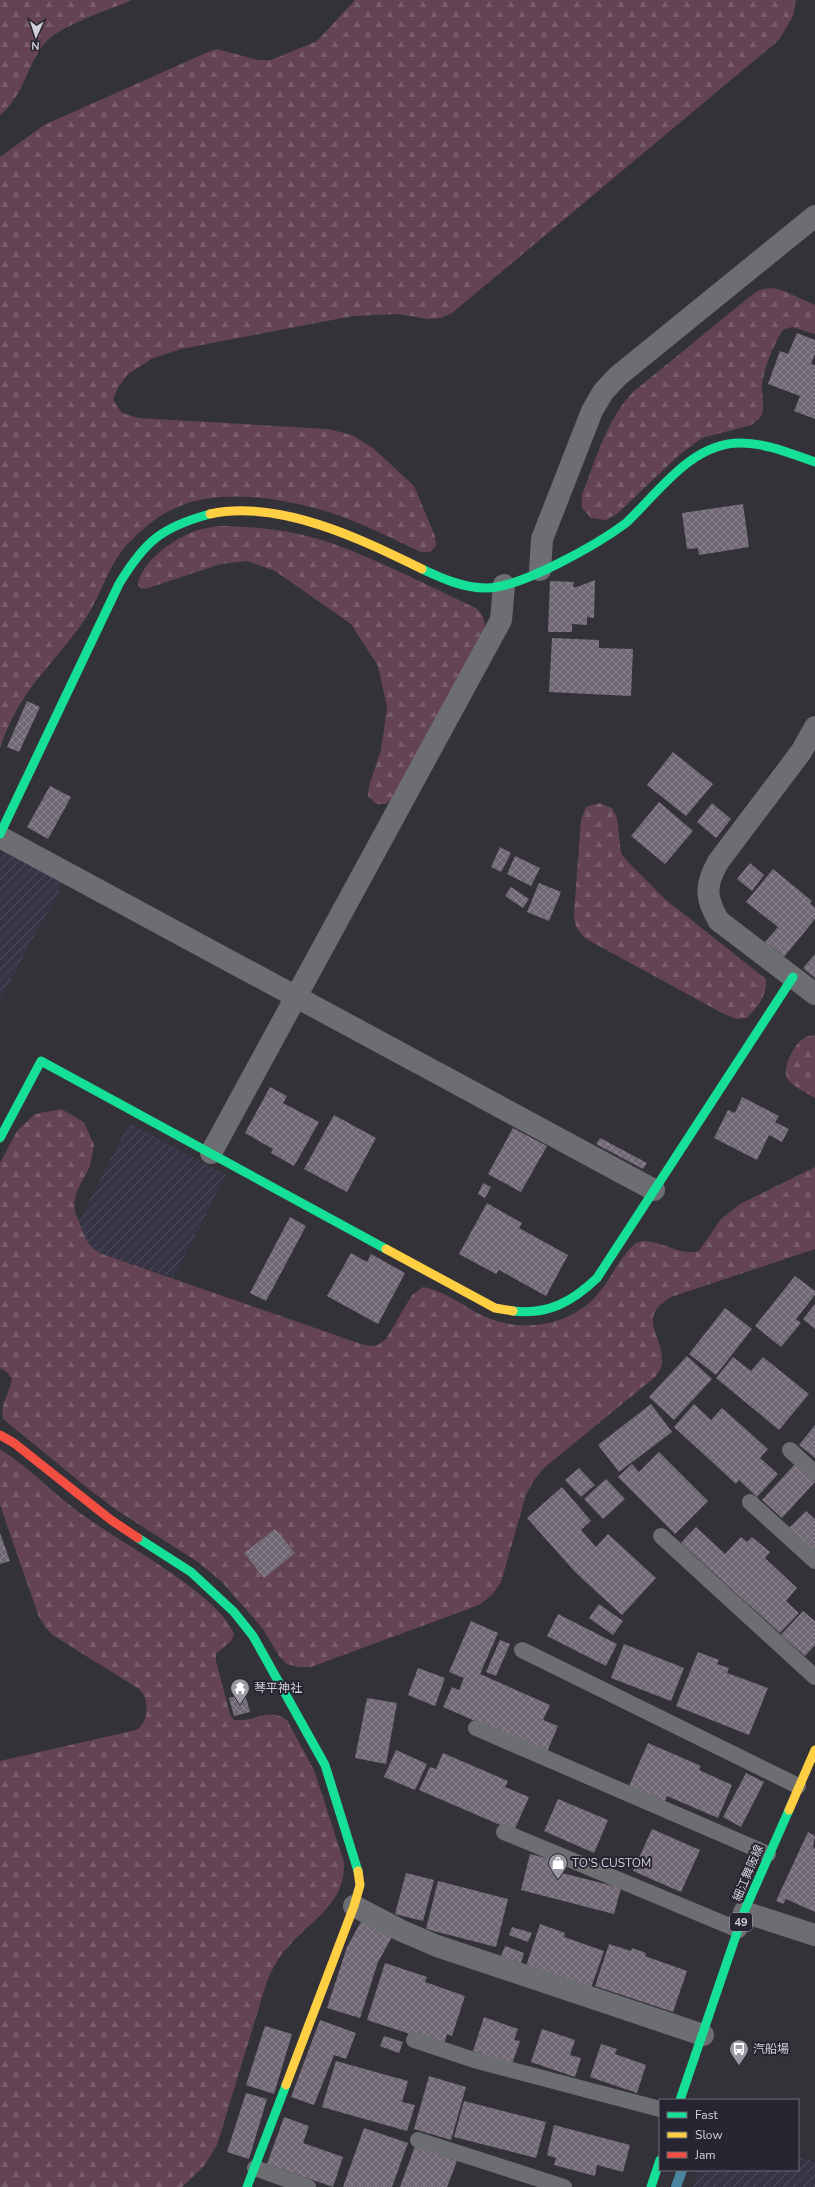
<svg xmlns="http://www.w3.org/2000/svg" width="815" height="2187" font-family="'Nunito Sans','Noto Sans JP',sans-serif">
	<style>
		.industrial { fill: url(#industrial-furrows) }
		.forest { fill: url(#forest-firs) }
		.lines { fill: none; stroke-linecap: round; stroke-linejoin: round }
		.stream { stroke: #4985a0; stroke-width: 10 }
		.building { fill: url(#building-cross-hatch) }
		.lane { stroke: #6d6e71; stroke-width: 16 }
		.street { stroke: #6d6e71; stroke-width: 22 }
		.fast { stroke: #16e098; stroke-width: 9 }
		.slow { stroke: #ffcf43; stroke-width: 9 }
		.jam { stroke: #f24e42; stroke-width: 9 }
		.labels { text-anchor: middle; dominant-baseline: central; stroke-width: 4; stroke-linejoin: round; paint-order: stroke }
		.shield { fill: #272531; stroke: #9f9da7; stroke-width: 1 }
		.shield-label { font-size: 11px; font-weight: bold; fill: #d2d1d9 }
		.poi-label { font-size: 12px; fill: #d2d1d9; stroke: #272531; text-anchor: start }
		.street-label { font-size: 12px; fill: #d2d1d9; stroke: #272531 }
	</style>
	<defs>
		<pattern id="industrial-furrows" width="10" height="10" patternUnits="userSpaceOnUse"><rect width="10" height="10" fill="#363445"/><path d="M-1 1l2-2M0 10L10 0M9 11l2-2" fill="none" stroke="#52505f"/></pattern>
		<pattern id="forest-firs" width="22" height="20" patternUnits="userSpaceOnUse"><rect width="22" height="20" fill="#644353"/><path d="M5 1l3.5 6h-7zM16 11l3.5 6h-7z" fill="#795d6b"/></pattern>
		<pattern id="building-cross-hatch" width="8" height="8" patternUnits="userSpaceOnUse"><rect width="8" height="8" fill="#716875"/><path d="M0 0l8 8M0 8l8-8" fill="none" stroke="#8b838e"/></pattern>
	</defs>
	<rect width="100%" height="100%" fill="#333239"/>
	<!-- industrial -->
	<g class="industrial">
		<polygon points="5,851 64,882 0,999 0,857"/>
		<polygon points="129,1123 226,1175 173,1278 102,1254 92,1248 86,1239 79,1221"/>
		<polygon points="798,2157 815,2161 815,2187 693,2187 698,2170 798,2170"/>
	</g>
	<!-- forest -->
	<g class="forest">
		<path d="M0,0h132c-23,10 -65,23 -83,39 -21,18 -22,54 -49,76z"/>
		<path d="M355,0h441l-3,16 -14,24 -327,273 -11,5 -13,1 -30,-5 -45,2 -172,33 -28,9 -25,16 -10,13 -5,13 9,13 16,5 190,11 24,6 21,13 41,38 21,50 1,10 -6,6h-9c-26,-12 -51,-25 -78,-35 -47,-17 -115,-30 -163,-11 -21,8 -40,24 -55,41 -18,21 -25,51 -41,74 -33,46 -67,72 -84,128v-592l44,-32 164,-73 9,-3 41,11h13l46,-19z"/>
		<path d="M773,288l11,3 31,14v29l-23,-7 -9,3c-10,15 -18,36 -21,53 -1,10 3,22 0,31 -2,5 -7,8 -11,11l-49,13 -23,17 -62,59 -11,6 -15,-2 -9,-10v-13c14,-35 24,-75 51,-103l120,-98 9,-5z"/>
		<path d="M217,526c40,0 80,5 117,18 48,18 95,42 142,64 8,8 10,13 8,24l-91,166 -7,6h-10l-8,-8 1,-10 12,-36 6,-43 -9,-41 -27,-42 -76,-53 -28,-10 -26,3 -73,24 -7,1 -3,-4c3,-23 32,-43 52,-52 8,-4 19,-5 27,-7z"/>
		<path d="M600,803l12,5 5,10 4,35 6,8 38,38 101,80c1,17 -8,28 -19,39l-10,1 -13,-5 -136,-74c-10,-8 -14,-14 -14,-27l7,-93 5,-13z"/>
		<path d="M815,1035v63c-8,-5 -23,-11 -28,-20 -5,-12 8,-36 19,-41 2,-2 6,-1 9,-2z"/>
		<path d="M61,1109l23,13 10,23 -4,21 -13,25 -3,11 1,10 11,27 6,9 10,6 262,91 12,1 10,-7 26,-44 11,-8c26,5 44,23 68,32 32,12 72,7 98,-16 20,-17 28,-44 47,-60 20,-8 42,15 63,8l22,-32 19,-15 75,-37v82l-144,48c-36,22 -7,37 -9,66 0,5 -4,10 -7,14l-110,90 -11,13 -8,15 -25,87 -9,13 -13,10 -168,62h-13l-11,-3 -8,-8 -16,-27 -41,-47 -24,-20 -80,-51 -28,-21 -87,-71c-3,-15 6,-25 9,-40l-6,-8 -6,-3v-205l17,-32 18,-17z"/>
		<path d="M0,1449c27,17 50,41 76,61 37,29 143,83 158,124l-3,7 -15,13v7l14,53 4,6c20,3 34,-14 53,0l27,50 30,92c2,41 -32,57 -56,85 -10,10 -15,21 -21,34l-50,164 -13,21 -22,21h-182v-426l136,-31c13,-7 14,-32 3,-41l-85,-53 -9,-9 -6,-10 -39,-112z"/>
	</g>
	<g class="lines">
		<!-- stream -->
		<polyline class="stream" points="676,2187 682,2170"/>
	</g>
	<!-- building -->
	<g class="building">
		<polygon points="797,333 815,340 815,354 811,364 815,365 815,419 794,411 800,396 768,384 780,351 788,354"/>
		<polygon points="743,504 749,547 699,555 698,548 687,549 682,513"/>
		<polygon points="595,580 594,618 587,617 587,625 572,624 572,632 548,632 550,581 574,582 573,587 577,587"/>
		<polygon points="552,638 599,640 599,648 633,649 631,696 549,692"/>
		<polygon points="27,701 40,707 19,752 7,747"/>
		<polygon points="673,752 713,784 686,816 647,785"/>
		<polygon points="50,786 71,797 48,839 27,827"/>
		<polygon points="659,802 693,831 665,864 631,836"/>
		<polygon points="712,803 731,819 716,838 697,822"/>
		<polygon points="500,847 511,853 501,872 491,867"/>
		<polygon points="515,856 540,868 531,886 507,874"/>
		<polygon points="750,863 764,875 752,891 737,879"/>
		<polygon points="773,869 812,901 810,903 815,908 815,919 784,957 765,942 778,927 746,902"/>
		<polygon points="539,883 561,892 549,921 527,912"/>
		<polygon points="511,887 529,899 523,908 505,896"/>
		<polygon points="815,954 815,978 803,968"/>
		<polygon points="270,1087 287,1096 283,1103 319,1122 294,1166 271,1153 273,1149 245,1133"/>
		<polygon points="742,1097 779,1116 775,1122 789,1129 782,1142 769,1135 757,1160 714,1138 728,1110 735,1113"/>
		<polygon points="334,1115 376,1138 347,1192 304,1169"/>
		<polygon points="513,1128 547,1146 521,1192 488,1174"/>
		<polygon points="600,1138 647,1163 643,1169 596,1144"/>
		<polygon points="483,1183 491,1187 485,1198 478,1194"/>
		<polygon points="487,1203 522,1223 519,1228 568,1255 546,1296 499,1270 496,1274 459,1254"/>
		<polygon points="290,1217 306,1226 266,1301 250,1293"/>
		<polygon points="351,1253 367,1262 371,1254 405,1273 378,1324 327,1296"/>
		<polygon points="795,1276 815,1291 815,1295 796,1319 801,1323 781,1347 755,1326"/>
		<polygon points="815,1304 815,1329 803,1319"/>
		<polygon points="725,1308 752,1329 716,1375 689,1354"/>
		<polygon points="687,1356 712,1379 674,1420 649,1397"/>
		<polygon points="733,1357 751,1371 763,1357 809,1394 779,1430 716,1378"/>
		<polygon points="651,1404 672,1432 619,1472 598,1445"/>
		<polygon points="694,1404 711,1420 722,1408 768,1449 760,1458 778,1474 757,1497 739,1480 736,1484 674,1427"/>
		<polygon points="815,1425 815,1458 799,1445"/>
		<polygon points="659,1452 708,1501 675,1534 618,1477 632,1464 639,1472"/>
		<polygon points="796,1463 815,1482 782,1518 762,1500"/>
		<polygon points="579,1468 595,1485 581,1497 565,1480"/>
		<polygon points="606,1479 625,1499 603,1519 584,1499"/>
		<polygon points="562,1487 591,1521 581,1530 596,1547 608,1534 656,1578 622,1615 576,1573 527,1518"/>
		<polygon points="806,1511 815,1519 815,1551 789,1528"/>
		<polygon points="696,1527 725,1554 741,1537 747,1542 752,1537 770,1552 765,1558 797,1588 786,1601 799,1613 780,1633 681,1543"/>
		<polygon points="275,1529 295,1553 264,1578 244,1553"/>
		<polygon points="0,1533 10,1561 0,1564"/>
		<polygon points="599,1604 623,1621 613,1635 589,1618"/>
		<polygon points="803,1611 815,1621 815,1645 805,1656 781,1635"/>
		<polygon points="558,1614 617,1644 606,1666 547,1636"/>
		<polygon points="471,1621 498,1633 480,1674 550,1705 543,1720 558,1726 547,1752 443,1707 452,1687 459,1690 464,1678 449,1672"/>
		<polygon points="500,1640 510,1644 496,1676 486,1672"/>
		<polygon points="624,1644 684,1668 671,1701 611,1678"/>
		<polygon points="698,1652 719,1660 717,1664 729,1668 727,1673 768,1688 749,1735 676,1706"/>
		<polygon points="418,1668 445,1678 435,1706 408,1695"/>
		<polygon points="245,1694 250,1712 234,1716 229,1698"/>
		<polygon points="367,1698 397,1703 386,1764 355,1758"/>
		<polygon points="648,1743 701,1766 699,1770 732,1785 718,1818 667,1796 665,1801 629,1786"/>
		<polygon points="396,1750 427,1764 415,1790 384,1777"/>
		<polygon points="443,1753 508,1781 505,1787 529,1797 514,1831 419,1790 430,1767 436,1769"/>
		<polygon points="746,1773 764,1782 741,1827 723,1817"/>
		<polygon points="558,1799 608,1820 594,1853 544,1831"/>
		<polygon points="652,1829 700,1850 681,1892 633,1871"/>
		<polygon points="808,1832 815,1836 813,1847 815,1848 815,1912 786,1899 783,1904 776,1901"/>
		<polygon points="530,1854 565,1863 562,1873 621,1888 614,1914 521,1890"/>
		<polygon points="406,1873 434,1880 423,1921 395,1914"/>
		<polygon points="438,1881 508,1899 496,1947 426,1929"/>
		<polygon points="362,1920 392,1937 378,1962 360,2018 327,2008 347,1947"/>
		<polygon points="540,1924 565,1933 564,1937 604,1951 591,1988 526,1966"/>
		<polygon points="512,1927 532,1933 528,1942 509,1935"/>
		<polygon points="609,1944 631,1951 632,1948 646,1953 645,1956 687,1971 673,2012 595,1986"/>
		<polygon points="505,1946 524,1953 521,1963 501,1956"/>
		<polygon points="385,1963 427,1977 425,1982 465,1996 452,2036 447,2034 444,2045 367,2020"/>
		<polygon points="484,2017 518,2029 514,2040 520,2041 512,2064 473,2051"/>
		<polygon points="320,2020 356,2033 346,2059 334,2055 314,2105 291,2097"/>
		<polygon points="265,2026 292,2034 274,2094 246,2085"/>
		<polygon points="542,2029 575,2040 570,2055 581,2058 575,2077 531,2062"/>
		<polygon points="384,2036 403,2042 399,2053 380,2046"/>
		<polygon points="601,2044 617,2049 615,2054 646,2065 637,2093 590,2077"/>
		<polygon points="336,2061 408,2081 402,2102 415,2105 407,2131 322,2107"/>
		<polygon points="429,2076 466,2087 451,2140 414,2129"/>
		<polygon points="246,2093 267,2099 249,2159 227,2152"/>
		<polygon points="464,2101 546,2122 536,2158 454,2137"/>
		<polygon points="284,2117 309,2126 303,2143 343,2157 333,2187 267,2164"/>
		<polygon points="554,2125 630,2145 623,2172 597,2165 595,2176 554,2165 556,2158 547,2155"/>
		<polygon points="364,2128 408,2143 392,2187 343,2187"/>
		<polygon points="415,2146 457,2161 447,2187 400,2187"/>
	</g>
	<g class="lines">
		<!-- lane -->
		<g class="lane">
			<polyline points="790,1450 815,1473"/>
			<polyline points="750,1502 815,1561"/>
			<polyline points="661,1536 815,1677"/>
			<polyline points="522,1650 798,1786"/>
			<polyline points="476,1728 768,1854"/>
			<polyline points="504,1832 739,1930"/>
			<polyline points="414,2040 474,2060 660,2109"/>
			<polyline points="418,2140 564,2187"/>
			<polyline points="255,2168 308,2187"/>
		</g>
		<!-- street -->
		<g class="street">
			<polyline points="540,570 542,539 592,411 603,392 618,376 815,216"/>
			<path d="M815,727l-14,25 -83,110c-13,23 -13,36 1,59l96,73"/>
			<polyline points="0,837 654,1190"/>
			<polyline points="211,1153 501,620 504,585"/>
			<polyline points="354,1906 402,1931 437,1946 703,2035"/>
			<polyline points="744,1912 815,1935"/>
		</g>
		<!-- fast -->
		<g class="fast">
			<path d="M422,569c19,9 41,19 64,19 35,0 112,-44 140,-65 32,-30 66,-81 115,-80 25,0 50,11 74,19"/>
			<path d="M0,834l119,-250c26,-43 43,-57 91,-70"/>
			<polyline points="0,1138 41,1061 386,1249"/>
			<path d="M513,1311c35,4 59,-9 84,-33l196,-301"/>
			<polyline points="138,1538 191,1572 234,1612 253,1636 325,1765 358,1871"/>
			<polyline points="680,2100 744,1912 789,1810"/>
			<polyline points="247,2187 286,2085"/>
			<polyline points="651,2187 660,2160"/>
		</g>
		<!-- slow -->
		<g class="slow">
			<path d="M210,514c69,-15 151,25 212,55"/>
			<polyline points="386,1249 495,1308 513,1311"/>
			<polyline points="789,1810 815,1750"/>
			<polyline points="286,2085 354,1906 360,1885 358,1871"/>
		</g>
		<!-- jam -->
		<polyline class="jam" points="0,1435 14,1443 111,1520 138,1538"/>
	</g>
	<!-- icons -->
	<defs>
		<symbol id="temple-pin" viewBox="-11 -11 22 30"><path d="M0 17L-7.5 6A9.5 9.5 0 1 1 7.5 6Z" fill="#9a99a1" stroke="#272531"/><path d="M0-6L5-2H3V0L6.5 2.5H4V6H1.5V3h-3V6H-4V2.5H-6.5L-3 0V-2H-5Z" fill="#fff"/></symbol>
		<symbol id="shop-pin" viewBox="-11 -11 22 30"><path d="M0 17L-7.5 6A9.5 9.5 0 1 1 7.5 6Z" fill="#9a99a1" stroke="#272531"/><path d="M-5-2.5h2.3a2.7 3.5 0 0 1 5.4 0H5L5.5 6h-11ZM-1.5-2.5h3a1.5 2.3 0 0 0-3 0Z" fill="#fff"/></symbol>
		<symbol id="bus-pin" viewBox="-11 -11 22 30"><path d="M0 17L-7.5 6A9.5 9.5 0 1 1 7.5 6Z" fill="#9a99a1" stroke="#272531"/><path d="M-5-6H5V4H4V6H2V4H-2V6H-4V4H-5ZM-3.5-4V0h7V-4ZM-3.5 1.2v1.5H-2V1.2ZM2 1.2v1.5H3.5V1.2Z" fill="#fff"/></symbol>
	</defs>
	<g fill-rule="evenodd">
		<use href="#temple-pin" x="229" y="1677" width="22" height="30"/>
		<use href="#shop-pin" x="547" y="1852" width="22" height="30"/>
		<use href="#bus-pin" x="728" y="2038" width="22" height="30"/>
	</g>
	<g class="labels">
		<!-- shield labels -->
		<rect class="shield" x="730" y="1913" width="22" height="18" rx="3"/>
		<g class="shield-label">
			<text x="741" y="1922">49</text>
		</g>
		<!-- poi labels -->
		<g class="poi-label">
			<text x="254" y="1688">琴平神社</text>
			<text x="572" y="1863">TO'S CUSTOM</text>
			<text x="753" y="2049">汽船場</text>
		</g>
		<!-- street labels -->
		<g class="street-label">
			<text transform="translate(748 1873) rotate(-67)">細江舞阪線</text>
		</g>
	</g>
	<!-- legend -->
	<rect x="659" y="2099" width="140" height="72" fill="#272531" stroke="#6b6a74"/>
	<rect x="667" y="2112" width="20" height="6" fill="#16e098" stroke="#6b6a74"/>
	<text x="695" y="2119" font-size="12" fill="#d2d1d9">Fast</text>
	<rect x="667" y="2132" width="20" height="6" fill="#ffcf43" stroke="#6b6a74"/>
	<text x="695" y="2139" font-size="12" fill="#d2d1d9">Slow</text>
	<rect x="667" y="2152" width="20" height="6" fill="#f24e42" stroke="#6b6a74"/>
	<text x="695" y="2159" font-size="12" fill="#d2d1d9">Jam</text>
	<!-- north arrow -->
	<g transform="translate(36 36) rotate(183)" stroke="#272531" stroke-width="3" paint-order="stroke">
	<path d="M0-3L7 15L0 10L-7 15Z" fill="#d2d1d9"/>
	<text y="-6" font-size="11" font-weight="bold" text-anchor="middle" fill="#d2d1d9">N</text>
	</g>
</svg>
